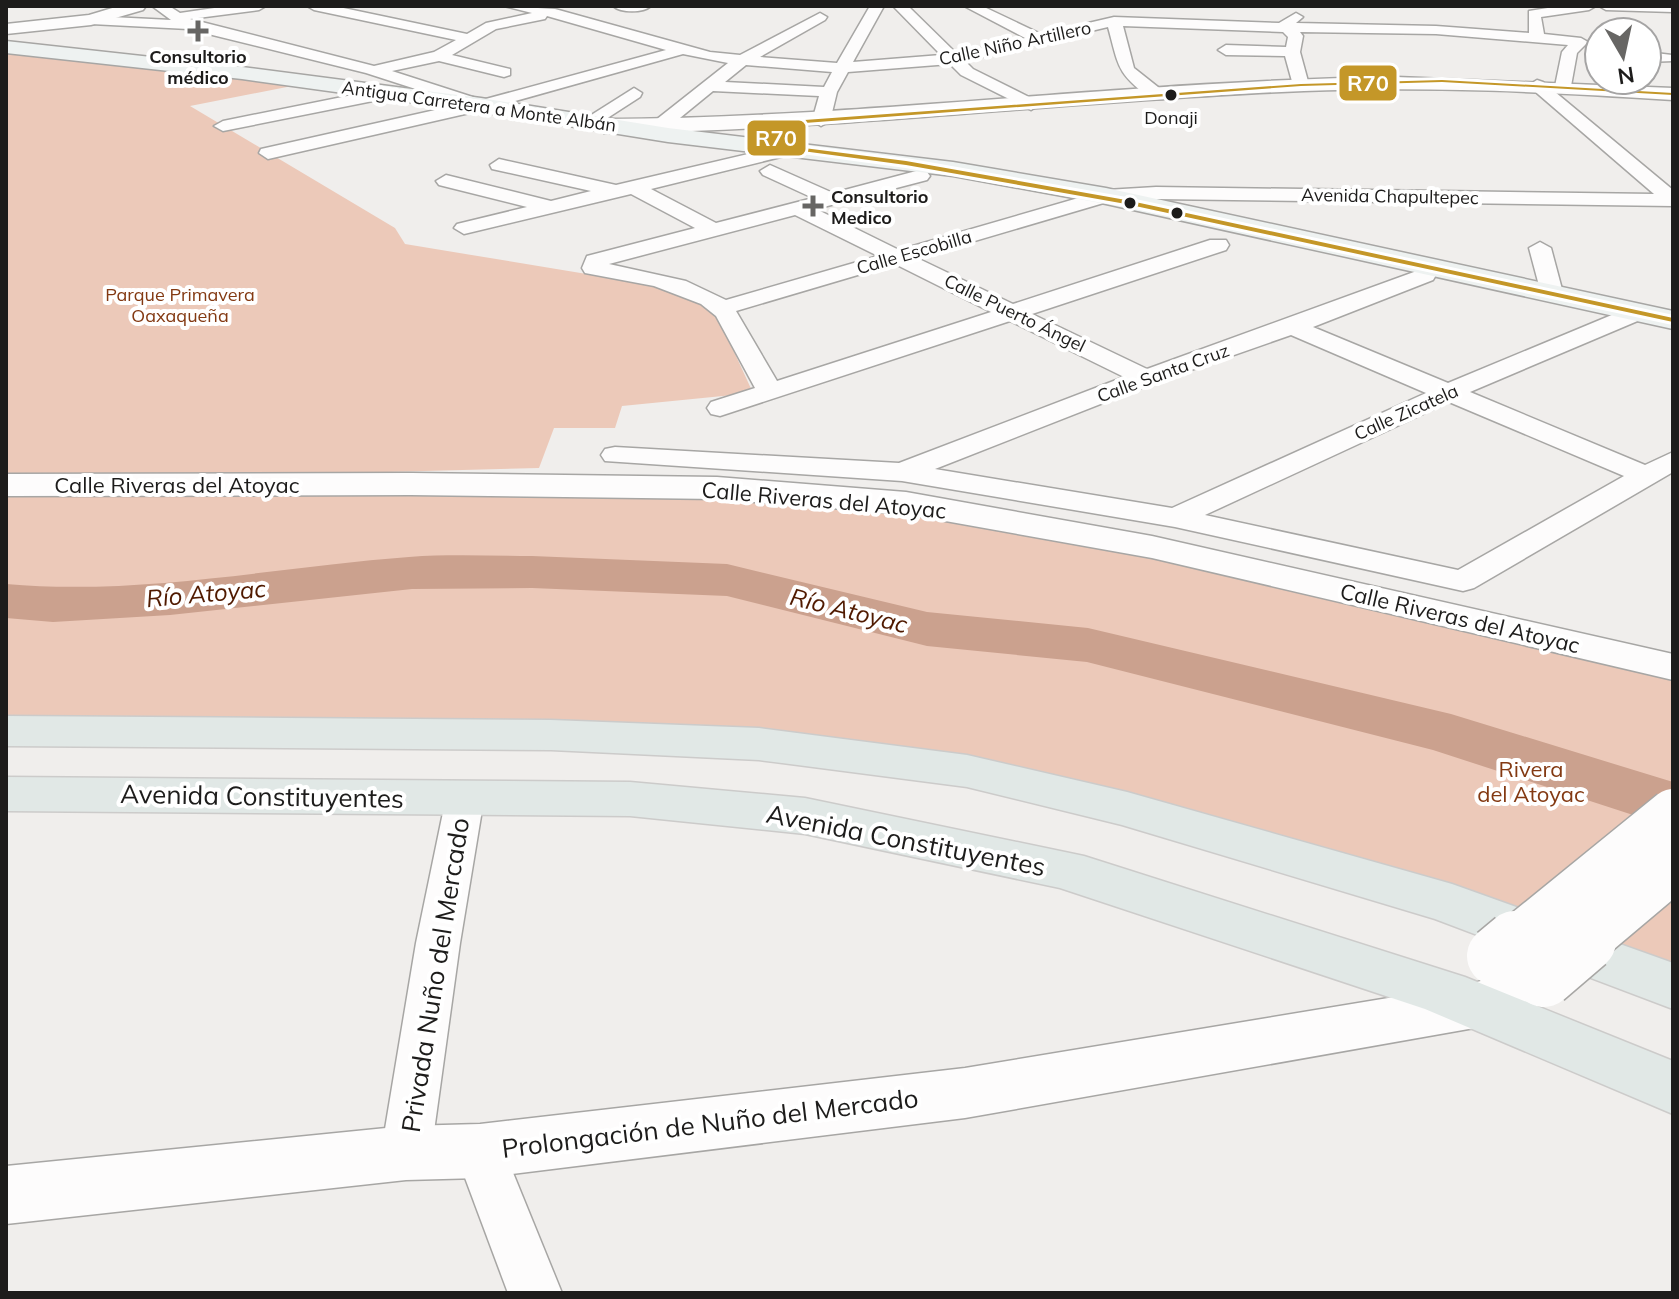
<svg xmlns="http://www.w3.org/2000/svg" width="1679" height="1299" font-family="Mulish,sans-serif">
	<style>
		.green { fill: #ecc9b9 }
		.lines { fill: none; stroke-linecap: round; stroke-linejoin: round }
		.river { fill: #cba18e; fill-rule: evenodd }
		.minor-casing { stroke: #a7a6a4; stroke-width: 3 }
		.tertiary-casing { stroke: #a7a6a4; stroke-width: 3 }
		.secondary-casing { stroke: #a7a6a4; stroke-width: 3 }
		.primary-casing { stroke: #cccbca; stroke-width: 3 }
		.minor { fill: #fdfcfc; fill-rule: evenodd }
		.tertiary { fill: #fdfcfc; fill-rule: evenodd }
		.secondary { fill: #eef2f1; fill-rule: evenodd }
		.primary { fill: #e1e8e6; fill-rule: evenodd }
		.tertiary-bridge-far1-casing { stroke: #a7a6a4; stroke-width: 51; stroke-linecap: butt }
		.tertiary-bridge-casing { stroke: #a7a6a4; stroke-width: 63; stroke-linecap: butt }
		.tertiary-bridge-far1 { stroke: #fdfcfc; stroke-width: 48 }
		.tertiary-bridge { stroke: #fdfcfc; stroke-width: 60 }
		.bus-1-casing { stroke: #fff; stroke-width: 6 }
		.bus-1 { fill: #c49728; fill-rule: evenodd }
		.poi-dot { fill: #676664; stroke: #fff; stroke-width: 3 }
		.bus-dot { fill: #1d1c1b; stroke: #fff; stroke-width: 3 }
		.labels { text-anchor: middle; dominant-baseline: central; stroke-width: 8; stroke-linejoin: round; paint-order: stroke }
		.far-street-label { font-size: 18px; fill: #1d1c1b; stroke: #fff }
		.far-poi-label { font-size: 18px; font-weight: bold; fill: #1d1c1b; stroke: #fff }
		.far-bus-label { font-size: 18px; fill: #1d1c1b; stroke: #fff }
		.far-park-label { font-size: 18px; fill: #833912; stroke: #fff }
		.street-label { font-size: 22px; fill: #1d1c1b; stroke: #fff }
		.park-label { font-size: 22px; fill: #833912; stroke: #fff }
		.water-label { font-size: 24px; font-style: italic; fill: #501a00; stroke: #fff }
		.near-street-label { font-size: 26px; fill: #1d1c1b; stroke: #fff }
		.line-badge { stroke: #fff; stroke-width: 3 }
		.badge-label { font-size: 22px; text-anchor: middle; font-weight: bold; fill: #fff }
	</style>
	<rect width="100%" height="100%" fill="#f0eeec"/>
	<!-- green -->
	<polygon class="green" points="6,48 297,85 190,106 395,228 405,244 647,284 714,308 753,393 622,406 615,428 554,428 539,468 123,479 906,503 1673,668 1673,992 967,771 551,735 6,731"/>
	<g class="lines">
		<!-- river -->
		<path class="river" d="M532,556l195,8 200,48 161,16 363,86 222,68v46l-240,-78 -346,-88 -160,-16 -200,-50 -195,-8 -120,1 -242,26 -117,7 -47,-4v-34c134,12 270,-17 403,-27 41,-3 82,-1 123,-1z"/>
		<defs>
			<g id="minor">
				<path d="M152,6h17l11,7 48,-7h38l-7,4 -69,9 184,47 60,-14 22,-12 -142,-30 -7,-4h27l133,28 19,-11 46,-10 -28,-7 51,3 155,43 30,3 80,-42 7,4 -2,3 -65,37 77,6 33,-57h14l-31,56 88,-7 -48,-49h15l49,48 68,-16 -61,-32h18l59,28 73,-17 165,6 17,-10 7,4 -7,6 140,3 93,7v-22l31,-5h36l-7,4 -48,7 3,17 37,4 7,4 -11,11 -6,33 -8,5 -8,-5 7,-34 6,-7 -132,-11 -136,-2 3,4 -3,16 9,33 -8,5 -8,-5 -8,-29 -59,-1 -8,-5 8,-5 60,2 2,-10 -5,-5 -160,-6 11,42 29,23 2,4 -2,4h-12c-35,-27 -32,-32 -43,-72l-143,34 8,8 64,32 2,4 -8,5 -70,-35 -11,-11 -102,8 -11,20 -7,29 -9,5 -9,-5 7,-25 -106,-5 -49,40h-12l-3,-4 3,-4 76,-60 -45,-9 -196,55 -219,50 -9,-6 2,-4 201,-45 -96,-31 -178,-44 -97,-5 -7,-4 7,-4 80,4zM547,16l119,34 -184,50 -90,-29 47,-10 65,16 6,-2v-6l-58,-14 44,-26 49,-10zM746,65l86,7 -8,15 -99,-5z"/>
				<path d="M613,6h38c-8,7 -30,7 -38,0z"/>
				<polygon points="1599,6 1673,6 1673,12 1606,10"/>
				<polygon points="1647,52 1672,55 1673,61 1647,62"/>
				<path d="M1537,80l6,2 130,108v16l-517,-7 -49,3 -190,56 96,46 197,-64h16l3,5 -3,5 -194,64 115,55 278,-101 11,7 -3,5 -120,47 135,56 183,-76h16l4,5 -4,5 -177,75 175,73 28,-13v20l-199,116 -11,3 -288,-64 -273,-46 -297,-20 -4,-6 4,-6 10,-2 284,16 225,-86 -114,-56 -290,95 -9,-2 -4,-6 4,-6 44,-14 -39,-72 -15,-12 -47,-18 -69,-13 -3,-5 5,-12 108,-28 -64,-34 -167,40 -10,-6 3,-4 70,-17 -88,-22 -3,-4 10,-6 105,26 40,-10 -99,-22 -2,-4 9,-6 117,26 179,-42 6,1 3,4 -3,4 -150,37 65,34 97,-25 -50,-23 -3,-4 10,-6 63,28 87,-23 7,2 3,4 -3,4 -111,29 83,41 207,-60 50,-3 498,7 -123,-106 -2,-3zM795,215l83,41 -152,44 -40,-19 -77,-17zM895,264l96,48 -214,69 -41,-70zM1291,335l135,58 -254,115 -237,-39 219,-86zM1449,402l175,74 -166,94 -253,-55z"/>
				<polygon points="387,88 393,89 395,93 393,97 223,131 214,126 223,121"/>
				<polygon points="634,88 642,93 640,97 592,128 586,129 577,124"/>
				<polygon points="1540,242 1551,248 1563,293 1560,298 1544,298 1541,293 1529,248"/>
				<polygon points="465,785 479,789 484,798 460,943 431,1153 424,1168 406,1175 388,1168 381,1153 416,943 446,798 451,789"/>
				<polygon points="480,1129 498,1136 562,1293 508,1293 455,1151 462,1136"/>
			</g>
			<g id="tertiary">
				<polygon points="119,6 146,6 143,10 91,25 6,34 6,24 89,15"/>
				<path d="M1397,77l276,11v12c-123,-8 -246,-14 -369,-9 -234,9 -466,40 -700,42l-11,-7 11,-7c265,-1 528,-39 793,-42z"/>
				<polygon points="411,473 717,477 906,492 1152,536 1673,654 1673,680 1152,558 906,514 717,499 411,495 6,496 6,474"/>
				<polygon points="1544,956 1563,962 1571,977 1563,992 1480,1027 965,1118 480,1178 406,1180 6,1224 6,1166 406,1126 480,1124 965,1068 1473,984"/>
			</g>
			<polygon id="secondary" points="6,41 242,67 481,98 668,128 953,162 1106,188 1673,311 1673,329 1106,204 953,176 668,142 481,112 242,79 6,53"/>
			<g id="primary">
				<polygon points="6,716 551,720 759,728 967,755 1127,792 1452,884 1673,963 1673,1009 1435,919 1122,825 967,787 759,760 551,750 6,746"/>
				<polygon points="6,777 630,782 805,798 1084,856 1465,977 1673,1061 1673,1114 1425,1009 1060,888 805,834 630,816 6,811"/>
			</g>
		</defs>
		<!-- minor casing -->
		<use href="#minor" class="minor-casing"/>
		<!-- tertiary casing -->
		<use href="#tertiary" class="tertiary-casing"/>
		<!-- secondary casing -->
		<use href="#secondary" class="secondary-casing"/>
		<!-- primary casing -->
		<use href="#primary" class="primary-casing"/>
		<!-- minor -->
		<use href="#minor" class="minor"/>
		<!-- tertiary -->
		<use href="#tertiary" class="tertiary"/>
		<!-- secondary -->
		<use href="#secondary" class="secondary"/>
		<!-- primary -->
		<use href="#primary" class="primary"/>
		<defs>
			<g id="tertiary-bridge-far1">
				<polyline points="1513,943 1673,813"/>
				<polyline points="1584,943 1673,868"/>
			</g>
			<g id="tertiary-bridge">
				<polyline points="1497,956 1515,941"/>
				<polyline points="1544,977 1586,941"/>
			</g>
		</defs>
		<!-- tertiary-bridge-far1 casing -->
		<use href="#tertiary-bridge-far1" class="tertiary-bridge-far1-casing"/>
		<!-- tertiary-bridge casing -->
		<use href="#tertiary-bridge" class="tertiary-bridge-casing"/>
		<!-- tertiary-bridge-far1 -->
		<use href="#tertiary-bridge-far1" class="tertiary-bridge-far1"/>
		<!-- tertiary-bridge -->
		<use href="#tertiary-bridge" class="tertiary-bridge"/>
		<defs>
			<polygon id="bus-1" points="1442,80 1673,93 1673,95 1442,82 1301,86 778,125 774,130 779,138 796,147 906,161 1126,200 1673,318 1673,322 1126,204 906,165 795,150 775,140 768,130 777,122 1301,84"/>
		</defs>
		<!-- bus-1 casing -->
		<use href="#bus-1" class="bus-1-casing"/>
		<!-- bus-1 -->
		<use href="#bus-1" class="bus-1"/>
	</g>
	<!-- markers -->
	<g class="poi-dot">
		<path d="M194 19h8v8h8v8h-8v8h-8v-8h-8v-8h8z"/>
		<path d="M809 194h8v8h8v8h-8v8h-8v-8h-8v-8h8z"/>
	</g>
	<g class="bus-dot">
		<circle cx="1171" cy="95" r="7"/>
		<circle cx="1130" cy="203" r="7"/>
		<circle cx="1177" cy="213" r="7"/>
	</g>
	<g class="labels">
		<!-- far-street labels -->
		<g class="far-street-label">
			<text transform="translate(1015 43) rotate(-12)">Calle Niño Artillero</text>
			<text transform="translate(479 106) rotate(8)">Antigua Carretera a Monte Albán</text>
			<text transform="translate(1390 196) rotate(1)">Avenida Chapultepec</text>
			<text transform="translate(914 252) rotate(-16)">Calle Escobilla</text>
			<text transform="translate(1015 313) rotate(26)">Calle Puerto Ángel</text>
			<text transform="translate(1163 373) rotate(-20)">Calle Santa Cruz</text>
			<text transform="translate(1406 412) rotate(-24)">Calle Zicatela</text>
		</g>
		<!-- far-poi labels -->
		<g class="far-poi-label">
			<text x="198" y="56">Consultorio<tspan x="198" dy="21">médico</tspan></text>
			<text x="831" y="196" text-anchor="start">Consultorio<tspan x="831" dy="21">Medico</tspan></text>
		</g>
		<!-- far-bus labels -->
		<g class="far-bus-label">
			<text x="1171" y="117">Donaji</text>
		</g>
		<!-- far-park labels -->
		<g class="far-park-label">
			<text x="180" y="294">Parque Primavera<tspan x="180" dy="21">Oaxaqueña</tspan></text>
		</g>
		<!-- street labels -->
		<g class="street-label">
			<text x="177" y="485">Calle Riveras del Atoyac</text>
			<text transform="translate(824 500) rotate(5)">Calle Riveras del Atoyac</text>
			<text transform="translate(1460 618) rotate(13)">Calle Riveras del Atoyac</text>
		</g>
		<!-- park labels -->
		<g class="park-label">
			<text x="1531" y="769">Rivera<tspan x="1531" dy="25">del Atoyac</tspan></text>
		</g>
		<!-- water labels -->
		<g class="water-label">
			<text transform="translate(206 593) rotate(-5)">Río Atoyac</text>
			<text transform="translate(849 610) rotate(14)">Río Atoyac</text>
		</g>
		<!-- near-street labels -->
		<g class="near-street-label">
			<text transform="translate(262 796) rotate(1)">Avenida Constituyentes</text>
			<text transform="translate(906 840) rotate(11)">Avenida Constituyentes</text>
			<text transform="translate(435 975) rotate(-81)">Privada Nuño del Mercado</text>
			<text transform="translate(710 1123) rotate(-7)">Prolongación de Nuño del Mercado</text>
		</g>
	</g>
	<g class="line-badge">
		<rect x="1338" y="64" width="60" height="38" rx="8" fill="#c49728"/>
		<rect x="746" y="119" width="61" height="38" rx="8" fill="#c49728"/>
	</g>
	<g class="badge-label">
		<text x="1368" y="91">R70</text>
		<text x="776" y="146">R70</text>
	</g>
	<!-- border -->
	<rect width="1679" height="1299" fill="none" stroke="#1d1c1b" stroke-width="16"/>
	<!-- north arrow -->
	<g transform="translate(1623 56) rotate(171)"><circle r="38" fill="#ffffff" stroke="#a5a4a4" stroke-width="2"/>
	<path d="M0-6L14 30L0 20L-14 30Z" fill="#676664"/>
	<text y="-12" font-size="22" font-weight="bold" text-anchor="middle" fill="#1d1c1b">N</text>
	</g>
</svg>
